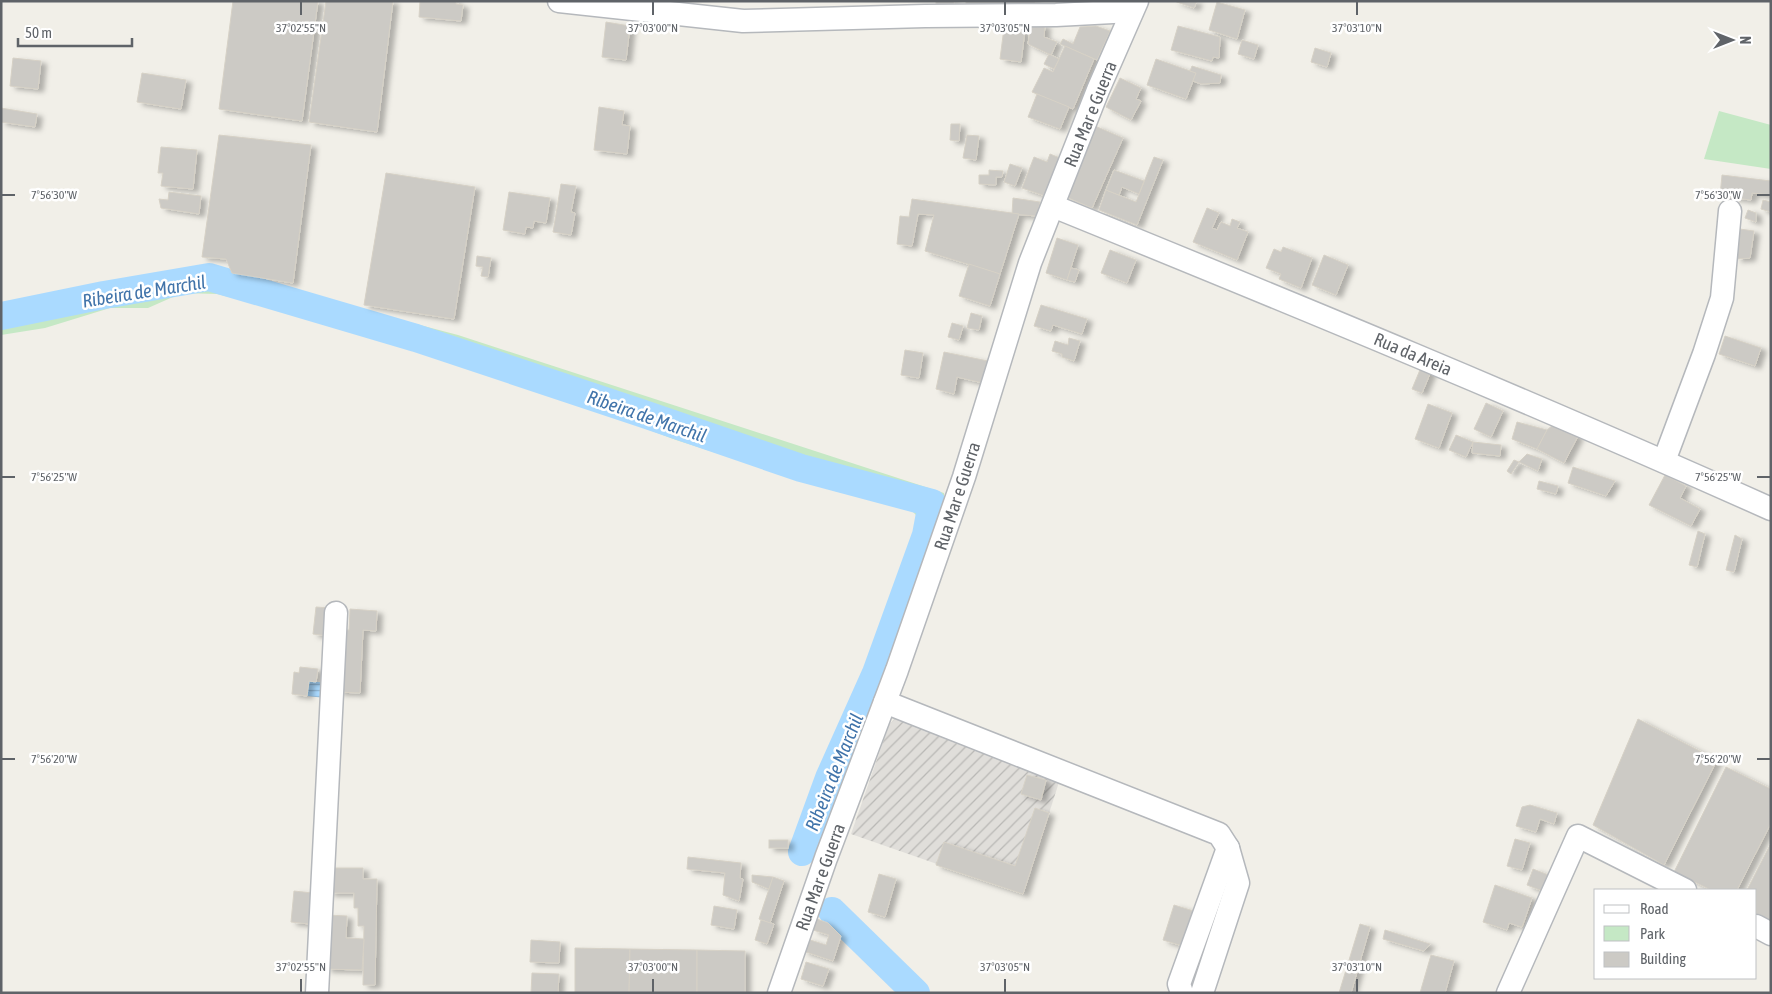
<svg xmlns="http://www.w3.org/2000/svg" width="1772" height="994" font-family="'Asap Condensed',sans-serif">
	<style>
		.industrial { fill: url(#industrial-furrows) }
		.green { fill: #c5e8c5 }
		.water { fill: url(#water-rules) }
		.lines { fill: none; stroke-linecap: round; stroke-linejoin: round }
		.river { stroke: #aadaff; stroke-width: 28 }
		.building { fill: #cccac5; stroke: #d6d1c6; filter: url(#shadow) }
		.minor-casing { stroke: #b5b8bc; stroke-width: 25 }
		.minor { stroke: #fff; stroke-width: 22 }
		.ticks { fill: none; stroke: #5f6368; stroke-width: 2 }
		.labels { text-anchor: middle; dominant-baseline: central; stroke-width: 5; stroke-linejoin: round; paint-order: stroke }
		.street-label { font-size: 18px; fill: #5f6368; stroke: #fff }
		.water-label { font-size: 19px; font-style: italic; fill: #4174aa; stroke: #fff }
		.ticks-label { font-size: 12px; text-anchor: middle; fill: #5f6368; stroke: #fff; stroke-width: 5; stroke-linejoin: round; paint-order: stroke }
	</style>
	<defs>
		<pattern id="industrial-furrows" width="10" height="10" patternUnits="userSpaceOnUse" patternTransform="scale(1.25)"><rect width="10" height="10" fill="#e0deda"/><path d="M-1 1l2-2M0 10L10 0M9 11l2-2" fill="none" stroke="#b9b8b5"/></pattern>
		<pattern id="water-rules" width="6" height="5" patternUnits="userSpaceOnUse" patternTransform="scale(1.25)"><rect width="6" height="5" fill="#aadaff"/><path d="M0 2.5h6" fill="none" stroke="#8eb4d2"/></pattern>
		<filter id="shadow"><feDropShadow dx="5.5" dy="3" stdDeviation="2.5" flood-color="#0004"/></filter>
	</defs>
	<rect width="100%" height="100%" fill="#f1efe8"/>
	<!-- industrial -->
	<polygon class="industrial" points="896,717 1061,776 1023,894 851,834 889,725"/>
	<!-- green -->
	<g class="green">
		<polygon points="1719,111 1771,125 1771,169 1704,159"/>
		<polygon points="192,268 221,271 294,294 355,308 458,335 944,493 945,504 941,523 920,519 909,508 835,491 676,440 534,387 340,325 217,294 182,293 148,308 110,308 45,328 1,335 1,307"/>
	</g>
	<!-- water -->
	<polygon class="water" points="309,681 327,683 325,698 307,696"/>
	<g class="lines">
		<!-- river -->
		<g class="river">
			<polyline points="1,316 104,295 209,277 416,338 644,414 801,468 932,503 926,535 876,673 829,778 802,852"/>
			<polyline points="832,911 916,993"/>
		</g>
	</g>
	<!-- building -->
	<g class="building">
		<polygon points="233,1 318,1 302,121 219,109"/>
		<polygon points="326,1 393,1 377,132 309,122"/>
		<polygon points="420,1 456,1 456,4 463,5 461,21 419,17"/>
		<polygon points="936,1 954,1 953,11 936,10"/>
		<polygon points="966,1 1035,1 1035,10 966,11"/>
		<polygon points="1174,1 1197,1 1194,8"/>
		<polygon points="1217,2 1245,10 1237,39 1209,30"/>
		<polygon points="606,22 630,26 626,60 602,57"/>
		<polygon points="1031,24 1045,25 1044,37 1057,42 1051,55 1028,44"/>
		<polygon points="1096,26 1110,31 1097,60 1060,44 1063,39 1073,44 1080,27"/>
		<polygon points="1178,26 1220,37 1219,58 1213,57 1212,61 1171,50"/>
		<polygon points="1004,28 1025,30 1021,62 1000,59"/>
		<polygon points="1242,40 1258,45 1254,59 1238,54"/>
		<polygon points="1065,46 1094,59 1073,109 1032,92 1044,68 1053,72"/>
		<polygon points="1315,48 1331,53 1327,67 1311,62"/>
		<polygon points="1049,54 1059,59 1054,69 1044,64"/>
		<polygon points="13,58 41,61 38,89 10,86"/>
		<polygon points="1156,59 1196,73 1186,99 1147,85"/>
		<polygon points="1192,66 1221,75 1220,83 1201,84 1193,81 1196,73 1190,71"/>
		<polygon points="142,73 186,80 181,109 137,102"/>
		<polygon points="1120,78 1141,88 1136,99 1141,101 1131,120 1106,107"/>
		<polygon points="1037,94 1069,107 1060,129 1028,117"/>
		<polygon points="599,107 624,111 622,125 630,126 627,154 594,150"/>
		<polygon points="1,108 37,114 35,127 1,122"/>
		<polygon points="951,124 960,124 959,141 950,140"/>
		<polygon points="1095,126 1123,138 1092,208 1064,196"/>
		<polygon points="219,135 311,145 293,283 232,273 226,259 202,257"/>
		<polygon points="967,135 979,136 976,160 963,158"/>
		<polygon points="161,147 197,150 193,189 161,186 163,173 158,173"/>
		<polygon points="1050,154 1060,158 1045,196 1022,188 1034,157 1047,162"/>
		<polygon points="1154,157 1163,160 1137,225 1099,210 1106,190 1136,202"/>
		<polygon points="1010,164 1022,168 1015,186 1004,182"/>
		<polygon points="989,170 1003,171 1002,177 996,177 996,185 979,184 979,175 989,175"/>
		<polygon points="1114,170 1144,181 1139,194 1122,187 1119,195 1106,190"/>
		<polygon points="386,173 475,187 454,319 364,305"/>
		<polygon points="1722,175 1771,181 1771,195 1752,193 1751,200 1720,196"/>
		<polygon points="561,184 576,186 571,212 575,213 571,235 553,232"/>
		<polygon points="169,192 201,196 199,214 161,208 159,199 168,200"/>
		<polygon points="509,192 550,198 546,223 534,221 533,228 526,227 525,234 503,230"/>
		<polygon points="1013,198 1040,202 1037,216 1012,214"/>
		<polygon points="912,199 1019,214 1000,274 925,251 934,215 918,214 912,246 897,244 900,216 909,217"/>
		<polygon points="1763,200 1771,202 1771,212 1761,209"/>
		<polygon points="1207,208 1219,213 1212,228 1217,230 1221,222 1230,226 1232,219 1240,222 1237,228 1248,232 1237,260 1193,242"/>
		<polygon points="1748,210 1756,213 1756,222 1745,218"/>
		<polygon points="1740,229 1754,231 1750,258 1736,259"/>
		<polygon points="1057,238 1078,245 1067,280 1046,273"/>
		<polygon points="1283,247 1312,258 1301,288 1279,279 1281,274 1266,268 1274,249 1281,252"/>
		<polygon points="1110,250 1136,260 1127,283 1101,273"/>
		<polygon points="1324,255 1348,265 1336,295 1312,285"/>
		<polygon points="477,256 491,258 488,277 481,276 483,267 476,266"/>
		<polygon points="969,264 1000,274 990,306 959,296"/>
		<polygon points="1071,268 1079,270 1075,282 1067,280"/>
		<polygon points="1041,305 1087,319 1082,334 1053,325 1051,331 1034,326"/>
		<polygon points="971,313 982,316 979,330 967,328"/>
		<polygon points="952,323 963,326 959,340 948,337"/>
		<polygon points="1725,336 1761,348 1755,366 1719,354"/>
		<polygon points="1069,338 1080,341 1074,361 1062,357 1062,354 1052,351 1055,341 1068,345"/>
		<polygon points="905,350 923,353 919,378 901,375"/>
		<polygon points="944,352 988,361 983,383 957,377 954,394 936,389"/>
		<polygon points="1422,365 1432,369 1422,393 1412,389"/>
		<polygon points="1486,403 1503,411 1491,437 1474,429"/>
		<polygon points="1428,404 1452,413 1439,448 1415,439"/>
		<polygon points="1517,422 1547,430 1537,449 1512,439"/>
		<polygon points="1554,424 1578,436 1564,463 1537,449 1547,430"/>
		<polygon points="1456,435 1473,442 1466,457 1449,450"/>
		<polygon points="1473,442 1501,445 1500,456 1472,453"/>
		<polygon points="1527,454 1542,459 1538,471 1519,462"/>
		<polygon points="1514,460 1519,462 1511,474 1507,471"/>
		<polygon points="1573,467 1615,481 1606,496 1568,483"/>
		<polygon points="1665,475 1686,486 1680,498 1700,509 1691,526 1649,505"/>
		<polygon points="1539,481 1558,486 1556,494 1537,489"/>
		<polygon points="1698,531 1705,534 1697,567 1689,565"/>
		<polygon points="1735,535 1742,539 1734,572 1726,570"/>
		<polygon points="316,607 331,608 328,636 313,634"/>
		<polygon points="350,609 377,611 376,631 363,630 360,693 338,692 342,630 349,630"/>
		<polygon points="300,667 318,669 316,682 309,681 307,696 292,694 294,672 299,673"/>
		<polygon points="1638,719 1717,760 1664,865 1593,825"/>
		<polygon points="1726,767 1771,789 1771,823 1737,890 1711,890 1674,872"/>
		<polygon points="1027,775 1046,780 1041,800 1021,794"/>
		<polygon points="1530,805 1557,813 1554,824 1540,819 1536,832 1516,826 1522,807"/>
		<polygon points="1035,808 1049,813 1023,894 936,865 944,842 1015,866"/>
		<polygon points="1515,839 1530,843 1522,870 1507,866"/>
		<rect x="769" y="840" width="19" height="8"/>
		<polygon points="1771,843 1771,923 1756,915 1756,890 1747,890"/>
		<polygon points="688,857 741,863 740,878 743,879 739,901 723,895 725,873 687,869"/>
		<polygon points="330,868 363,868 363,879 377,879 375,985 363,985 364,926 358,926 358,908 354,908 354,893 329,893"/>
		<polygon points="1533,869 1551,876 1545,892 1527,885"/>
		<polygon points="879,874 896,879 885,917 868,912"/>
		<polygon points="752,875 773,877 769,889 752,882"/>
		<polygon points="773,877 784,881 770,923 759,919"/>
		<polygon points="1495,885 1532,898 1522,927 1509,923 1507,930 1483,922"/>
		<polygon points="294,891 313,893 310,924 291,922"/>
		<polygon points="1174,905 1197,912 1186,947 1163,940"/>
		<polygon points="714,906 737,910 734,929 711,925"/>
		<polygon points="328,915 347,916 346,938 364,939 362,970 326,969"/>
		<polygon points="817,919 828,923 841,936 833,961 803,951 807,939 826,945 829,935 813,930"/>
		<polygon points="761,920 774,924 767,944 755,940"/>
		<polygon points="1360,924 1370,927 1351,993 1339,993"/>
		<polygon points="1385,930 1430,944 1424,951 1383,939"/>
		<polygon points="531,940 560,942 559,963 530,962"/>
		<polygon points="575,948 630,949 629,993 575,993"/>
		<polygon points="630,949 697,950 697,993 629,993"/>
		<polygon points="697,950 745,951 745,993 697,993"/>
		<polygon points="1431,955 1454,961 1445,993 1420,993"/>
		<polygon points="806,962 829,969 823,986 801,979"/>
		<polygon points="532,973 559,974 558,993 531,993"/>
	</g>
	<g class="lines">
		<defs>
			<g id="minor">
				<polyline points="559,1 743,21 925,16 1056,15 1132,11"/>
				<path d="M1053,206c241,98 481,197 718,303"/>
				<polyline points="1664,461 1704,354 1722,298 1730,211"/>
				<polyline points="885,702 1219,834 1228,848 1238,883 1202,993"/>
				<polyline points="1756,926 1771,934"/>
				<polyline points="317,993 336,613"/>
				<polyline points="779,993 826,858 897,670 964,477 1030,263 1098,90 1137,1"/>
				<polyline points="1182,993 1179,984 1228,848"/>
				<polyline points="1508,993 1578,836 1685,890"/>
			</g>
		</defs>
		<!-- minor casing -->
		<use href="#minor" class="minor-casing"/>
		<!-- minor -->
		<use href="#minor" class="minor"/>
	</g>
	<!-- ticks -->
	<path class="ticks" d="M301,2v13M653,2v13M1005,2v13M1357,2v13M2,195h13M1757,195h13M2,477h13M1757,477h13M2,759h13M1757,759h13M301,979v13M653,979v13M1005,979v13M1357,979v13"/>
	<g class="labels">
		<!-- street labels -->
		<g class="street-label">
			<text transform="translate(1090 114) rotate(-68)">Rua Mar e Guerra</text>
			<text transform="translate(1413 354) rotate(23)">Rua da Areia</text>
			<text transform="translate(957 496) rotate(-72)">Rua Mar e Guerra</text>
			<text transform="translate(820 877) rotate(-70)">Rua Mar e Guerra</text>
		</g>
		<!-- water labels -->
		<g class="water-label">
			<text transform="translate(144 291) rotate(-9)">Ribeira de Marchil</text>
			<text transform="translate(647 416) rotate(19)">Ribeira de Marchil</text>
			<text transform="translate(834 772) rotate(-68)">Ribeira de Marchil</text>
		</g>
	</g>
	<g class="ticks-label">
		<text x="301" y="32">37°02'55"N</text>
		<text x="653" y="32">37°03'00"N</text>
		<text x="1005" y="32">37°03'05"N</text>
		<text x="1357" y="32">37°03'10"N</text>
		<text x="1718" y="199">7°56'30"W</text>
		<text x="54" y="199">7°56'30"W</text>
		<text x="1718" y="481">7°56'25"W</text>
		<text x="54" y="481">7°56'25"W</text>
		<text x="1718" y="763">7°56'20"W</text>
		<text x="54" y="763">7°56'20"W</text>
		<text x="301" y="971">37°02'55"N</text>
		<text x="653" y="971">37°03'00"N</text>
		<text x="1005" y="971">37°03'05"N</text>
		<text x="1357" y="971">37°03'10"N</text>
	</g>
	<!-- border -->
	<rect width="1772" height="994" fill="none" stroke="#5f6368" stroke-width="5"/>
	<!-- legend -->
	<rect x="1594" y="889" width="162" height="90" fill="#ffffff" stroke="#bfc1c3"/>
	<rect x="1604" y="905" width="25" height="8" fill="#ffffff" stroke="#bfc1c3"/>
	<text x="1640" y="914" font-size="15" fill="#5f6368">Road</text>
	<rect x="1604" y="926" width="25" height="15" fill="#c5e8c5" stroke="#bfc1c3"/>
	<text x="1640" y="939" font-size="15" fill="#5f6368">Park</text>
	<rect x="1604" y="952" width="25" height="15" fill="#cccac5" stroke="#bfc1c3"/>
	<text x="1640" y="964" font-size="15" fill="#5f6368">Building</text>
	<!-- north arrow -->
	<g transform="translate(1732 40) rotate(90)" stroke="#ffffff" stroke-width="4" paint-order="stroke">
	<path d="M0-4L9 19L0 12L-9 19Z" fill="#5f6368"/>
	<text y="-8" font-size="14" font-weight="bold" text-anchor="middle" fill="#5f6368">N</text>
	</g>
	<!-- scale -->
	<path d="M18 38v8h114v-8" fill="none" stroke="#5f6368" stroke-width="2.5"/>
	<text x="25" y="38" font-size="15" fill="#5f6368" stroke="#ffffff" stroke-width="4" paint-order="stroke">50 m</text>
</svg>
